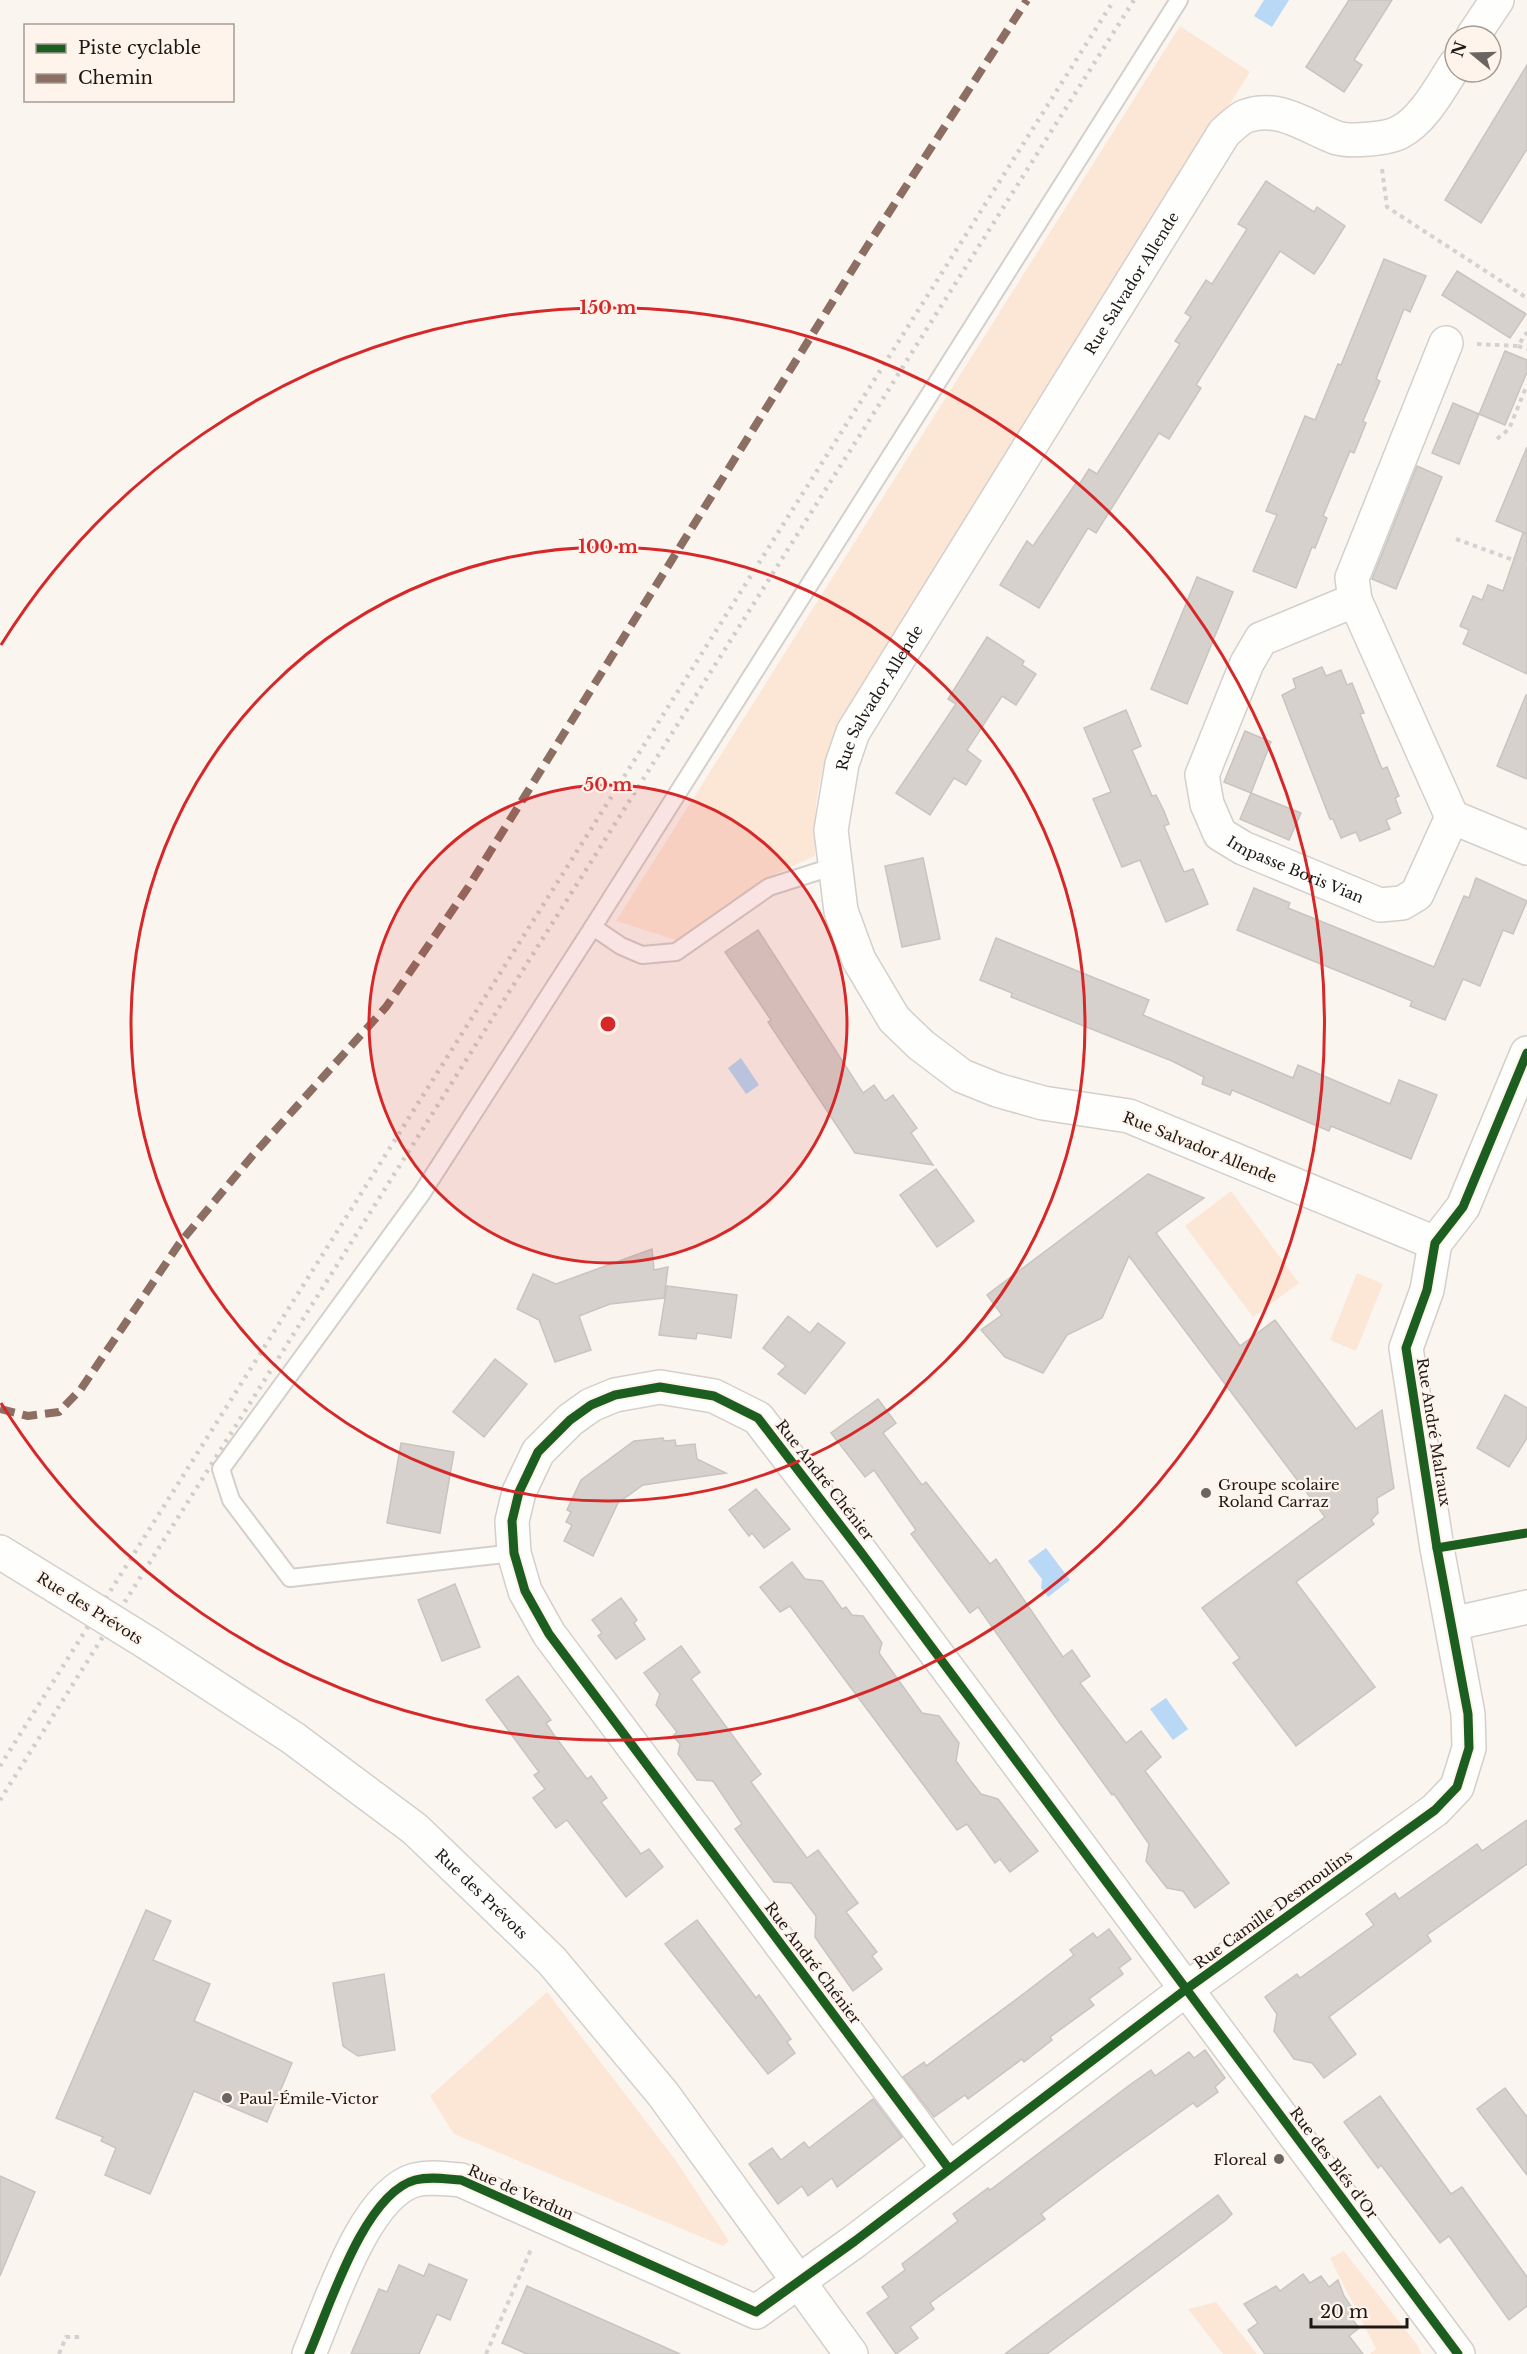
<svg xmlns="http://www.w3.org/2000/svg" width="1527" height="2354" font-family="'Libre Baskerville',serif">
	<style>
		.green { fill: #fce7d6 }
		.water { fill: #b8d8f6 }
		.building { fill: #d7d1cd; stroke: #c8c4c0; stroke-width: 1.5 }
		.lines { fill: none; stroke-linecap: round; stroke-linejoin: round }
		.service-casing { stroke: #d4cfcb; stroke-width: 20 }
		.minor-casing { stroke: #d4cfcb; stroke-width: 36 }
		.path { stroke: #d4d2d1; stroke-width: 4; stroke-dasharray: 4.5 4.5; stroke-linecap: butt }
		.service { stroke: #fefefd; stroke-width: 16 }
		.minor { stroke: #fefefd; stroke-width: 33 }
		.rail { stroke: #d0cecd; stroke-width: 4.5; stroke-dasharray: 3 6; stroke-linecap: butt }
		.minor-bridge-casing { stroke: #d4cfcb; stroke-width: 36; stroke-linecap: butt }
		.minor-bridge { stroke: #fefefd; stroke-width: 33 }
		.quiet { stroke: #8d6e63; stroke-width: 8; stroke-dasharray: 15 8; stroke-linecap: butt }
		.cycleway-casing { stroke: #fff4ec; stroke-width: 13 }
		.cycleway { stroke: #1b5e20; stroke-width: 9 }
		.ring { fill: none; stroke: #d62828; stroke-width: 3 }
		.poi-dot { fill: #6a6561; stroke: #fff4ec; stroke-width: 2 }
		.labels { text-anchor: middle; dominant-baseline: central; stroke-width: 4.5; stroke-linejoin: round; paint-order: stroke }
		.street-label { font-size: 15px; fill: #1c1814; stroke: #fff4ec }
		.poi-label { font-size: 15px; fill: #1c1814; stroke: #fff4ec; text-anchor: start }
		.centre { fill: #d62828; stroke: #fff4ec; stroke-width: 3 }
		.ring-label { font-size: 18px; text-anchor: middle; font-weight: bold; fill: #d62828; stroke: #fff4ec; stroke-width: 4.5; stroke-linejoin: round; paint-order: stroke }
	</style>
	<rect width="100%" height="100%" fill="#fbf5f0"/>
	<!-- green -->
	<g class="green">
		<path d="M1180,26l70,46 -402,636c-27,51 -36,91 -33,148l-51,23 -88,61 -60,-19z"/>
		<polygon points="1231,1191 1299,1283 1253,1317 1185,1226"/>
		<polygon points="1357,1273 1383,1284 1356,1351 1330,1340"/>
		<polygon points="547,1992 674,2158 729,2241 723,2246 454,2134 430,2096"/>
		<polygon points="1344,2251 1418,2346 1421,2354 1370,2354 1376,2349 1330,2258"/>
		<polygon points="1216,2302 1257,2354 1223,2354 1188,2309"/>
	</g>
	<!-- water -->
	<g class="water">
		<polygon points="1264,0 1289,0 1272,27 1254,16"/>
		<polygon points="741,1058 759,1085 746,1094 728,1068"/>
		<polygon points="1046,1548 1070,1580 1048,1597 1041,1588 1042,1579 1028,1561"/>
		<polygon points="1166,1698 1188,1729 1173,1740 1150,1709"/>
	</g>
	<!-- building -->
	<g class="building">
		<polygon points="1349,0 1392,0 1354,60 1362,65 1344,92 1306,67"/>
		<polygon points="1527,65 1527,149 1481,223 1445,200"/>
		<polygon points="1266,181 1314,212 1317,207 1345,226 1323,261 1314,274 1280,251 1196,385 1201,388 1169,439 1159,433 1096,533 1088,528 1039,608 1000,585 1027,541 1033,546 1076,483 1079,485 1089,469 1097,474 1180,344 1175,341 1191,317 1185,313 1206,280 1212,284 1247,229 1238,224"/>
		<polygon points="1384,259 1426,276 1410,312 1404,309 1376,379 1380,381 1363,421 1366,423 1354,453 1350,451 1323,516 1327,518 1315,548 1312,547 1296,588 1253,571 1277,515 1266,511 1305,416 1315,420 1338,364 1341,365"/>
		<polygon points="1457,271 1526,314 1510,338 1442,295"/>
		<polygon points="1505,351 1527,360 1527,372 1505,425 1479,414"/>
		<polygon points="1453,403 1479,414 1459,464 1432,453"/>
		<polygon points="1527,447 1527,534 1496,521"/>
		<polygon points="1417,466 1442,477 1396,589 1372,579"/>
		<polygon points="1523,533 1527,534 1527,674 1463,644 1469,630 1460,626 1473,596 1482,600 1488,585 1503,591"/>
		<polygon points="1197,577 1233,592 1187,704 1151,689"/>
		<polygon points="987,637 1024,661 1022,665 1036,674 1016,705 1002,696 967,750 981,761 966,785 954,778 930,815 896,793 956,704 948,699"/>
		<polygon points="1322,667 1326,676 1341,670 1347,685 1352,683 1364,713 1360,714 1382,769 1387,767 1399,796 1395,798 1401,813 1386,820 1390,829 1360,841 1356,832 1341,838 1333,819 1330,819 1282,695 1296,688 1293,679"/>
		<polygon points="1526,695 1527,696 1527,779 1497,766"/>
		<polygon points="1126,710 1141,746 1132,750 1152,796 1156,795 1164,811 1169,824 1164,826 1184,872 1193,869 1208,904 1166,922 1140,860 1122,867 1093,799 1111,792 1084,728"/>
		<polygon points="1245,731 1271,742 1251,793 1224,782"/>
		<polygon points="1251,793 1301,813 1289,840 1240,819"/>
		<polygon points="923,858 940,939 902,947 885,866"/>
		<polygon points="1476,878 1527,901 1513,934 1503,930 1480,986 1463,979 1445,1020 1410,1006 1412,1001 1237,930 1254,888 1290,903 1288,908 1434,967 1464,896 1469,898"/>
		<polygon points="758,930 863,1093 874,1085 885,1101 893,1095 917,1128 911,1133 933,1165 855,1153 768,1022 771,1020 725,952"/>
		<polygon points="996,938 1149,1000 1143,1015 1293,1078 1298,1065 1390,1104 1399,1080 1437,1095 1411,1159 1331,1126 1329,1131 1232,1090 1230,1095 1202,1084 1204,1077 1172,1061 1011,997 1012,993 980,980"/>
		<polygon points="936,1169 974,1221 937,1247 900,1195"/>
		<polygon points="1148,1174 1204,1198 1156,1233 1240,1346 1275,1320 1356,1429 1382,1410 1394,1488 1377,1498 1378,1513 1371,1520 1374,1524 1296,1582 1375,1687 1296,1746 1233,1663 1240,1658 1202,1608 1325,1517 1129,1256 1102,1318 1067,1335 1043,1373 1005,1357 981,1330 1002,1315 987,1295"/>
		<polygon points="652,1249 654,1270 668,1267 664,1298 610,1304 579,1316 591,1350 555,1362 539,1320 517,1309 533,1274 556,1284"/>
		<polygon points="667,1286 737,1295 731,1338 697,1333 696,1339 659,1335"/>
		<polygon points="788,1316 810,1333 818,1323 845,1343 805,1394 778,1374 786,1366 763,1348"/>
		<polygon points="495,1359 527,1384 484,1437 453,1412"/>
		<polygon points="1505,1395 1527,1408 1527,1438 1509,1467 1477,1448"/>
		<polygon points="878,1399 896,1423 883,1433 922,1485 926,1482 990,1564 996,1559 1063,1657 1072,1650 1090,1676 1080,1683 1126,1743 1141,1731 1161,1757 1145,1771 1229,1883 1195,1908 1183,1891 1167,1888 1146,1861 1149,1844 1114,1794 1112,1795 1059,1722 978,1607 970,1613 911,1534 916,1530 874,1470 865,1477 831,1433"/>
		<polygon points="663,1438 664,1441 675,1440 676,1446 695,1444 697,1459 726,1473 643,1485 618,1503 593,1556 564,1541 572,1525 566,1522 571,1512 567,1510 581,1480 634,1441"/>
		<polygon points="401,1443 454,1452 440,1533 387,1523"/>
		<polygon points="756,1489 790,1529 764,1548 752,1533 749,1536 729,1510"/>
		<polygon points="792,1562 805,1579 822,1581 842,1609 846,1607 852,1615 863,1616 882,1643 879,1653 922,1713 939,1716 959,1743 956,1761 970,1780 981,1794 998,1799 1038,1851 1010,1872 1000,1859 995,1863 967,1824 957,1830 790,1606 780,1612 760,1587"/>
		<polygon points="455,1584 480,1647 442,1661 418,1600"/>
		<polygon points="621,1598 637,1620 634,1623 645,1639 616,1659 598,1636 602,1633 592,1620"/>
		<polygon points="681,1646 700,1672 691,1679 761,1774 751,1782 807,1858 818,1850 858,1903 846,1912 877,1952 872,1956 882,1969 853,1991 815,1937 816,1916 791,1883 774,1882 735,1829 742,1824 713,1781 697,1780 678,1754 680,1744 673,1736 677,1732 656,1705 660,1694 644,1673"/>
		<polygon points="518,1676 551,1720 546,1723 554,1735 587,1779 591,1776 607,1798 601,1802 641,1854 649,1849 663,1867 626,1897 567,1820 556,1828 533,1798 545,1789 534,1775 539,1772 486,1700"/>
		<polygon points="1527,1820 1527,1864 1427,1935 1431,1941 1329,2017 1356,2054 1324,2078 1312,2063 1294,2059 1274,2031 1277,2014 1265,1997 1297,1974 1300,1978 1374,1925 1366,1914 1395,1893 1399,1899 1477,1844 1482,1851"/>
		<polygon points="146,1910 171,1921 153,1960 210,1984 194,2021 292,2063 267,2122 194,2091 150,2194 105,2175 116,2148 101,2141 103,2137 56,2118"/>
		<polygon points="697,1920 756,1998 759,1995 791,2039 787,2042 795,2053 768,2074 665,1944"/>
		<polygon points="1109,1929 1131,1959 1119,1968 1123,1974 1089,1999 1094,2005 1050,2037 1052,2040 1024,2062 1022,2059 968,2099 965,2095 934,2117 903,2077 924,2062 926,2066 1018,1998 1074,1955 1070,1950 1093,1933 1097,1938"/>
		<polygon points="384,1974 395,2050 358,2056 343,2046 333,1983"/>
		<polygon points="1205,2050 1225,2078 1215,2087 1218,2092 1197,2107 1193,2103 1112,2161 1041,2214 1045,2219 930,2303 934,2309 910,2327 918,2338 896,2354 867,2313 889,2297 882,2287 905,2270 902,2264 958,2221 953,2214 988,2188 990,2190 1131,2084 1151,2070 1155,2076 1189,2052 1194,2058"/>
		<polygon points="1505,2088 1527,2117 1527,2175 1477,2109"/>
		<polygon points="1380,2096 1451,2194 1462,2187 1527,2277 1527,2306 1509,2320 1449,2236 1440,2243 1381,2165 1378,2168 1344,2122"/>
		<polygon points="873,2099 902,2137 837,2187 832,2178 808,2196 802,2186 778,2204 749,2164 772,2148 781,2160 804,2142 809,2148"/>
		<polygon points="0,2176 35,2192 0,2276"/>
		<polygon points="1218,2195 1232,2214 1226,2220 1047,2354 1005,2354"/>
		<polygon points="429,2264 467,2280 450,2320 437,2314 419,2354 351,2354 379,2289 387,2292 399,2265 424,2276"/>
		<polygon points="1303,2274 1310,2283 1321,2276 1329,2287 1338,2280 1344,2296 1355,2312 1350,2316 1359,2328 1349,2336 1363,2354 1265,2354 1248,2330 1258,2323 1244,2304 1276,2286 1280,2291"/>
		<polygon points="527,2286 680,2354 527,2354 502,2343"/>
	</g>
	<g class="lines">
		<defs>
			<g id="service">
				<polyline points="835,866 769,887 676,952 642,955 621,946 593,927 1179,0"/>
				<polyline points="514,1553 290,1578 231,1500 221,1469 422,1193 593,927"/>
			</g>
			<g id="minor">
				<polyline points="1473,36 1497,0"/>
				<polyline points="1446,343 1352,578 1355,600 1452,817 1527,848"/>
				<path id="s1" d="M1355,600l-94,39 -14,24 -45,112 5,29 13,30 23,14 137,57 22,-2 15,-9 35,-77"/>
				<path id="s2" d="M1435,1243l-306,-127 -86,-13 -46,-13 -35,-14 -41,-31 -27,-26 -35,-59 -18,-49 -10,-81 11,-66 11,-32 371,-599c6,-5 14,-14 22,-17 34,-12 61,11 91,22 14,4 51,1 63,-6 23,-11 42,-47 55,-67"/>
				<polyline points="0,1552 57,1587"/>
				<polyline points="1452,1624 1527,1607"/>
				<path id="s3" d="M149,1644l144,94 122,91 137,132 111,133 188,260"/>
				<polyline points="949,2169 549,1634 525,1591 514,1553 512,1521 519,1492 538,1452 570,1420 591,1405 615,1395 660,1387 714,1396 758,1418 860,1551 1458,2354"/>
				<path d="M309,2354c20,-46 55,-160 106,-174 15,-4 31,-1 46,0l295,132 99,-71 330,-251 250,-180 22,-23 12,-39 -1,-34 -31,-166 -31,-200 21,-58 8,-47 28,-36 64,-154"/>
			</g>
		</defs>
		<!-- service casing -->
		<use href="#service" class="service-casing"/>
		<!-- minor casing -->
		<use href="#minor" class="minor-casing"/>
		<!-- path -->
		<g class="path">
			<polyline points="1382,169 1387,207 1527,298"/>
			<polyline points="1477,344 1518,346 1527,332"/>
			<polyline points="1518,346 1527,349"/>
			<polyline points="1497,439 1509,429 1527,385"/>
			<polyline points="1456,539 1527,565"/>
			<polyline points="59,2354 66,2337 80,2337"/>
			<polyline points="486,2354 532,2247"/>
		</g>
		<!-- service -->
		<use href="#service" class="service"/>
		<!-- minor -->
		<use href="#minor" class="minor"/>
		<!-- rail -->
		<g class="rail">
			<polyline points="0,1766 1114,0"/>
			<polyline points="0,1800 1134,0"/>
		</g>
		<defs>
			<polyline id="minor-bridge" points="57,1587 149,1644"/>
		</defs>
		<!-- minor-bridge casing -->
		<use href="#minor-bridge" class="minor-bridge-casing"/>
		<!-- minor-bridge -->
		<use href="#minor-bridge" class="minor-bridge"/>
		<!-- quiet -->
		<polyline class="quiet" points="0,1409 28,1416 59,1412 81,1389 179,1244 253,1155 386,1007 467,889 866,248 1027,0"/>
		<defs>
			<g id="cycleway">
				<polyline points="1437,1548 1527,1533"/>
				<polyline points="949,2169 549,1634 525,1591 514,1553 512,1521 519,1492 538,1452 570,1420 591,1405 615,1395 660,1387 714,1396 758,1418 860,1551 1458,2354"/>
				<path d="M309,2354c20,-46 55,-160 106,-174 15,-4 31,-1 46,0l295,132 99,-71 330,-251 250,-180 22,-23 12,-39 -1,-34 -31,-166 -31,-200 21,-58 8,-47 28,-36 64,-154"/>
			</g>
		</defs>
		<!-- cycleway casing -->
		<use href="#cycleway" class="cycleway-casing"/>
		<!-- cycleway -->
		<use href="#cycleway" class="cycleway"/>
	</g>
	<!-- distance rings -->
	<circle cx="608" cy="1024" r="239" fill="#d62828" fill-opacity=".12"/>
	<g class="ring">
		<circle cx="608" cy="1024" r="239"/>
		<circle cx="608" cy="1024" r="477"/>
		<path d="M1 645A716 716 0 1 1 1 1403"/>
	</g>
	<!-- markers -->
	<g class="poi-dot">
		<circle cx="1206" cy="1493" r="6"/>
		<circle cx="227" cy="2098" r="6"/>
		<circle cx="1279" cy="2159" r="6"/>
	</g>
	<g class="labels">
		<!-- street labels -->
		<g class="street-label">
			<text stroke="none"><textPath href="#s2" startOffset="1424">Rue Salvador Allende</textPath></text>
			<text stroke="none"><textPath href="#s2" startOffset="938">Rue Salvador Allende</textPath></text>
			<text stroke="none"><textPath href="#s1" startOffset="396">Impasse Boris Vian</textPath></text>
			<text transform="translate(1200 1147) rotate(22)">Rue Salvador Allende</text>
			<text transform="translate(1434 1432) rotate(81)">Rue André Malraux</text>
			<text transform="translate(825 1480) rotate(52)">Rue André Chénier</text>
			<text transform="translate(90 1608) rotate(32)">Rue des Prévots</text>
			<text stroke="none"><textPath href="#s3" startOffset="417">Rue des Prévots</textPath></text>
			<text transform="translate(1273 1909) rotate(-36)">Rue Camille Desmoulins</text>
			<text transform="translate(813 1963) rotate(53)">Rue André Chénier</text>
			<text transform="translate(1334 2163) rotate(53)">Rue des Blés d'Or</text>
			<text transform="translate(521 2192) rotate(24)">Rue de Verdun</text>
		</g>
		<!-- poi labels -->
		<g class="poi-label">
			<text x="1218" y="1484">Groupe scolaire<tspan x="1218" dy="17">Roland Carraz</tspan></text>
			<text x="239" y="2098">Paul-Émile-Victor</text>
			<text x="1267" y="2159" text-anchor="end">Floreal</text>
		</g>
	</g>
	<circle cx="608" cy="1024" r="9" class="centre"/>
	<g class="ring-label">
		<text x="608" y="314">150 m</text>
		<text x="608" y="553">100 m</text>
		<text x="608" y="791">50 m</text>
	</g>
	<!-- legend -->
	<rect x="24" y="24" width="210" height="78" fill="#fff4ec" stroke="#a49c96" stroke-width="1.5"/>
	<rect x="36" y="44" width="30" height="9" fill="#1b5e20" stroke="#a49c96" stroke-width="1.5"/>
	<text x="78" y="54" font-size="18" fill="#1c1814">Piste cyclable</text>
	<rect x="36" y="74" width="30" height="9" fill="#8d6e63" stroke="#a49c96" stroke-width="1.5"/>
	<text x="78" y="84" font-size="18" fill="#1c1814">Chemin</text>
	<!-- north arrow -->
	<g transform="translate(1473 54) rotate(289)"><circle r="28" fill="#fff4ec" stroke="#a49c96" stroke-width="1.5"/>
	<path d="M0-4.5L10 22L0 15L-10 22Z" fill="#6a6561"/>
	<text y="-9" font-size="16" font-weight="bold" text-anchor="middle" fill="#1c1814">N</text>
	</g>
	<!-- scale -->
	<path d="M1311 2318v9h96v-9" fill="none" stroke="#1c1814" stroke-width="3"/>
	<text x="1320" y="2318" font-size="18" fill="#1c1814" stroke="#fff4ec" stroke-width="4.5" paint-order="stroke">20 m</text>
</svg>
